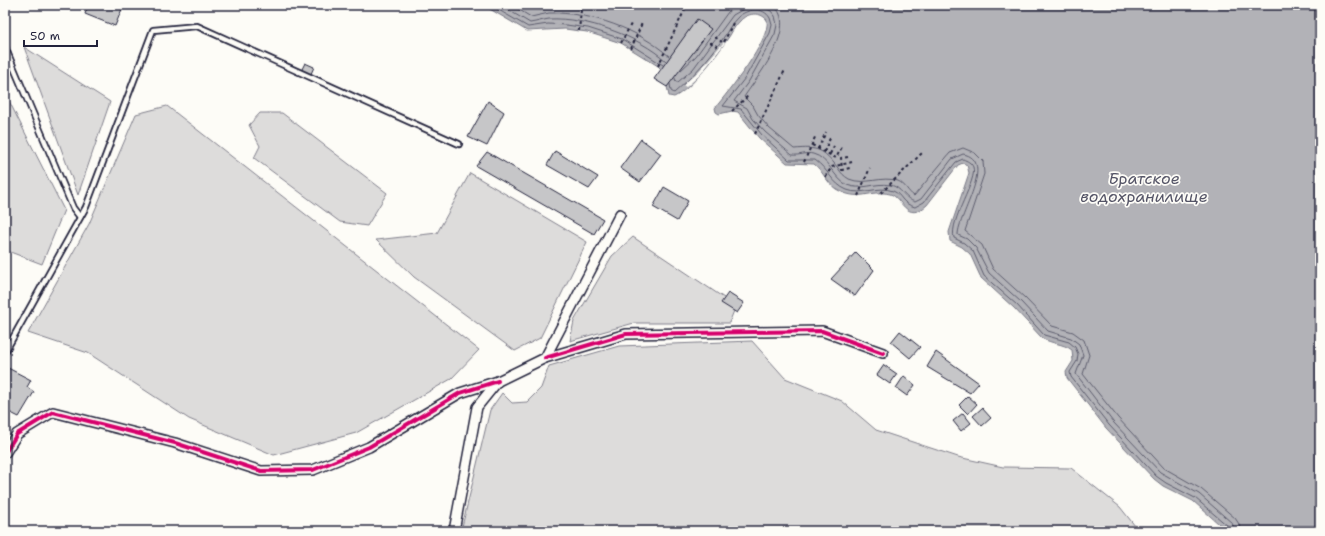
<svg xmlns="http://www.w3.org/2000/svg" width="1325" height="536" font-family="'Shantell Sans',sans-serif">
	<style>
		.green { fill: #dddcdb; stroke: #807f8b }
		.water { fill: #b2b2b7; stroke: #787885 }
		.pier { fill: #fdfcf7 }
		.lines { fill: none; stroke-linecap: round; stroke-linejoin: round }
		.shore { stroke: #5c5c6d; stroke-width: 1 }
		.building { fill: #c6c6c8; stroke: #22223b }
		.service-casing { stroke: #22223b; stroke-width: 8 }
		.minor-casing { stroke: #22223b; stroke-width: 12 }
		.path { stroke: #22223b; stroke-width: 2; stroke-dasharray: 3 3; stroke-linecap: butt }
		.service { stroke: #fdfcf7; stroke-width: 4.5 }
		.minor { stroke: #fdfcf7; stroke-width: 9 }
		.cycleway-casing { stroke: #fdfcf7; stroke-width: 6 }
		.cycleway { stroke: #d6006c; stroke-width: 4 }
		.labels { text-anchor: middle; dominant-baseline: central; stroke-width: 3.5; stroke-linejoin: round; paint-order: stroke }
		.water-label { font-size: 16px; font-style: italic; fill: #545466; stroke: #fdfcf7 }
	</style>
	<rect width="100%" height="100%" fill="#fdfcf7"/>
	<filter id="ink" filterUnits="userSpaceOnUse"><feTurbulence type="fractalNoise" baseFrequency=".025" numOctaves="2"/><feDisplacementMap in="SourceGraphic" scale="8" xChannelSelector="R" yChannelSelector="G"/><feConvolveMatrix kernelMatrix="1 2 1 2 8 2 1 2 1" color-interpolation-filters="sRGB"/></filter>
	<g filter="url(#ink)">
		<!-- green -->
		<g class="green">
			<polygon points="24,47 110,102 78,195"/>
			<polygon points="5,93 64,210 42,264 5,250"/>
			<polygon points="167,106 479,350 451,379 356,433 274,455 189,419 88,353 28,333 89,224 136,114"/>
			<polygon points="260,113 282,113 387,193 367,226 340,222 254,158 260,146 249,125"/>
			<polygon points="470,173 587,242 540,338 515,351 414,277 376,240 437,233"/>
			<polygon points="633,237 736,306 729,323 634,323 570,341 574,321 612,256"/>
			<polygon points="752,341 785,378 842,401 876,430 958,457 1003,467 1071,468 1120,507 1139,531 461,531 490,410 502,393 512,403 527,402 541,388 549,366 619,346"/>
		</g>
		<!-- water -->
		<path class="water" d="M483,5h837v526h-93l-34,-30 -30,-15 -9,-7 -48,-51 -39,-50 -1,-6 7,-11 -1,-11c-9,-7 -21,-6 -30,-12l-28,-30 -33,-30 -11,-24 -8,-7 -12,-6 -1,-9 20,-59 -2,-8 -4,-2 -5,2 -31,40c-21,19 -25,-8 -37,-11 -21,-5 -30,9 -54,-5 -9,-6 -14,-19 -22,-25l-27,-1 -28,-25 -21,-26 -6,-1 -13,3 -3,-2 -1,-4c13,-16 56,-68 52,-88 -7,-9 -20,-7 -27,1 -6,5 -9,14 -14,20 -10,16 -36,49 -52,56l-5,-1 -5,-24 -6,-6 -37,-23 -34,-11 -22,-3 -38,2z"/>
		<!-- pier -->
		<polygon class="pier" points="724,42 725,43 700,75 686,87 683,85 698,72"/>
		<g class="lines">
			<!-- shore -->
			<g class="shore">
				<polyline points="490,5 528,27 548,24 566,25 588,28 622,39 663,65"/>
				<path d="M500,5l30,18c7,-1 12,-3 19,-4 36,-2 90,17 117,42"/>
				<path d="M511,5l20,12c6,-1 12,-3 18,-4 42,-1 89,16 120,43"/>
				<path d="M773,5c27,21 -16,72 -29,92l9,9 5,9 11,13 25,21c24,-2 28,-1 44,19 3,5 6,8 11,11 16,7 33,-4 49,2 7,3 10,11 16,15l36,-43 13,-5 12,5 8,8 1,13 -19,57 17,14 11,24 32,29 27,28 21,6 11,8 5,15 -6,19 35,44 46,50 37,21 34,29 4,6 2,7"/>
				<polyline points="680,71 696,56 728,12 736,5"/>
				<path d="M675,78l1,4h2l15,-13 40,-54 16,-9h12l10,5 4,5 2,9 -2,9 -26,47 -15,20 13,7 6,11 12,13 27,23c7,1 14,-3 21,-1 16,4 20,24 34,31 14,6 28,-3 43,0 12,2 14,14 25,17l6,-3 31,-40 11,-5c34,6 -5,61 -5,81l9,4 9,9 13,25 32,29 27,29 23,7 8,6 4,11 -7,19 37,48 47,50 39,22 33,29 3,8"/>
				<path d="M670,84l1,7 3,2c18,-16 34,-33 48,-53 5,-7 9,-17 16,-23 9,-8 25,-11 32,1l2,7 -2,8 -25,45 -22,28 18,3 21,26 27,25h26c13,9 17,24 32,30 15,6 31,-5 46,1 10,4 7,12 22,16l9,-5 32,-40 7,-3c4,2 8,3 10,8 5,13 -24,53 -19,71l10,5 9,8 11,25 33,29 27,30 25,7 6,5 3,7 -1,7 -7,11 1,5 38,48 47,51 10,7 29,15 33,28 2,5"/>
			</g>
		</g>
		<!-- building -->
		<g class="building">
			<polygon points="88,5 112,5 122,9 115,26 85,14"/>
			<polygon points="697,19 711,29 667,87 654,79"/>
			<polygon points="305,63 314,67 310,76 301,71"/>
			<polygon points="488,101 504,112 487,146 468,137"/>
			<polygon points="641,139 661,154 640,182 620,168"/>
			<polygon points="555,151 598,177 589,189 547,165"/>
			<polygon points="487,152 603,219 594,234 476,166"/>
			<polygon points="664,187 688,201 677,221 653,207"/>
			<polygon points="856,252 874,270 855,296 831,279"/>
			<polygon points="728,293 744,303 737,313 721,303"/>
			<polygon points="900,331 920,347 910,358 891,342"/>
			<polygon points="936,352 979,383 970,393 927,367"/>
			<polygon points="884,365 897,374 890,384 877,375"/>
			<polygon points="8,368 31,380 27,387 34,392 19,417 5,410 5,374"/>
			<polygon points="904,376 915,385 907,396 896,388"/>
			<polygon points="968,396 977,404 968,414 959,405"/>
			<polygon points="982,408 991,418 982,426 973,416"/>
			<polygon points="963,413 971,423 961,431 953,421"/>
		</g>
		<g class="lines">
			<defs>
				<g id="service">
					<polyline points="5,47 73,208 80,217"/>
					<polyline points="5,352 86,207 153,30 197,26 459,144"/>
				</g>
				<g id="minor">
					<polyline points="545,358 626,334 822,331 883,353"/>
					<polyline points="5,453 17,434 53,412 175,443 261,471 313,470 369,447 460,393 498,381"/>
					<polyline points="454,531 477,407 498,381 545,358 620,214"/>
				</g>
			</defs>
			<!-- service casing -->
			<use href="#service" class="service-casing"/>
			<!-- minor casing -->
			<use href="#minor" class="minor-casing"/>
			<!-- path -->
			<g class="path">
				<polyline points="579,31 581,10"/>
				<polyline points="715,37 722,42"/>
				<polyline points="710,42 718,47"/>
				<polyline points="724,42 733,23"/>
				<polyline points="621,43 631,24"/>
				<polyline points="631,49 642,23"/>
				<polyline points="658,66 687,5"/>
				<polyline points="732,111 749,95"/>
				<polyline points="755,134 785,70"/>
				<polyline points="812,145 836,158 842,147"/>
				<polyline points="818,149 826,132"/>
				<polyline points="824,152 831,136"/>
				<polyline points="830,154 835,144"/>
				<polyline points="848,157 841,158 842,170 850,168"/>
				<polyline points="804,162 816,135"/>
				<polyline points="825,177 832,167 852,162"/>
				<polyline points="881,193 922,153"/>
				<polyline points="858,196 870,168"/>
			</g>
			<!-- service -->
			<use href="#service" class="service"/>
			<!-- minor -->
			<use href="#minor" class="minor"/>
			<defs>
				<g id="cycleway">
					<polyline points="545,358 626,334 822,331 883,353"/>
					<polyline points="5,453 17,434 53,412 175,443 261,471 313,470 369,447 460,393 498,381"/>
				</g>
			</defs>
			<!-- cycleway casing -->
			<use href="#cycleway" class="cycleway-casing"/>
			<!-- cycleway -->
			<use href="#cycleway" class="cycleway"/>
		</g>
	</g>
	<g class="labels">
		<!-- water labels -->
		<g class="water-label">
			<text x="1144" y="178">Братское<tspan x="1144" dy="18">водохранилище</tspan></text>
		</g>
	</g>
	<!-- margin -->
	<rect width="1325" height="536" fill="none" stroke="#fdfcf7" stroke-width="20"/>
	<rect x="10" y="10" width="1305" height="516" fill="none" stroke="#22223b" stroke-width="1.5" filter="url(#ink)"/>
	<!-- scale -->
	<path d="M24 40v6h73v-6" fill="none" stroke="#22223b" stroke-width="2"/>
	<text x="30" y="40" font-size="12" fill="#22223b" stroke="#fdfcf7" stroke-width="3" paint-order="stroke">50 m</text>
</svg>
